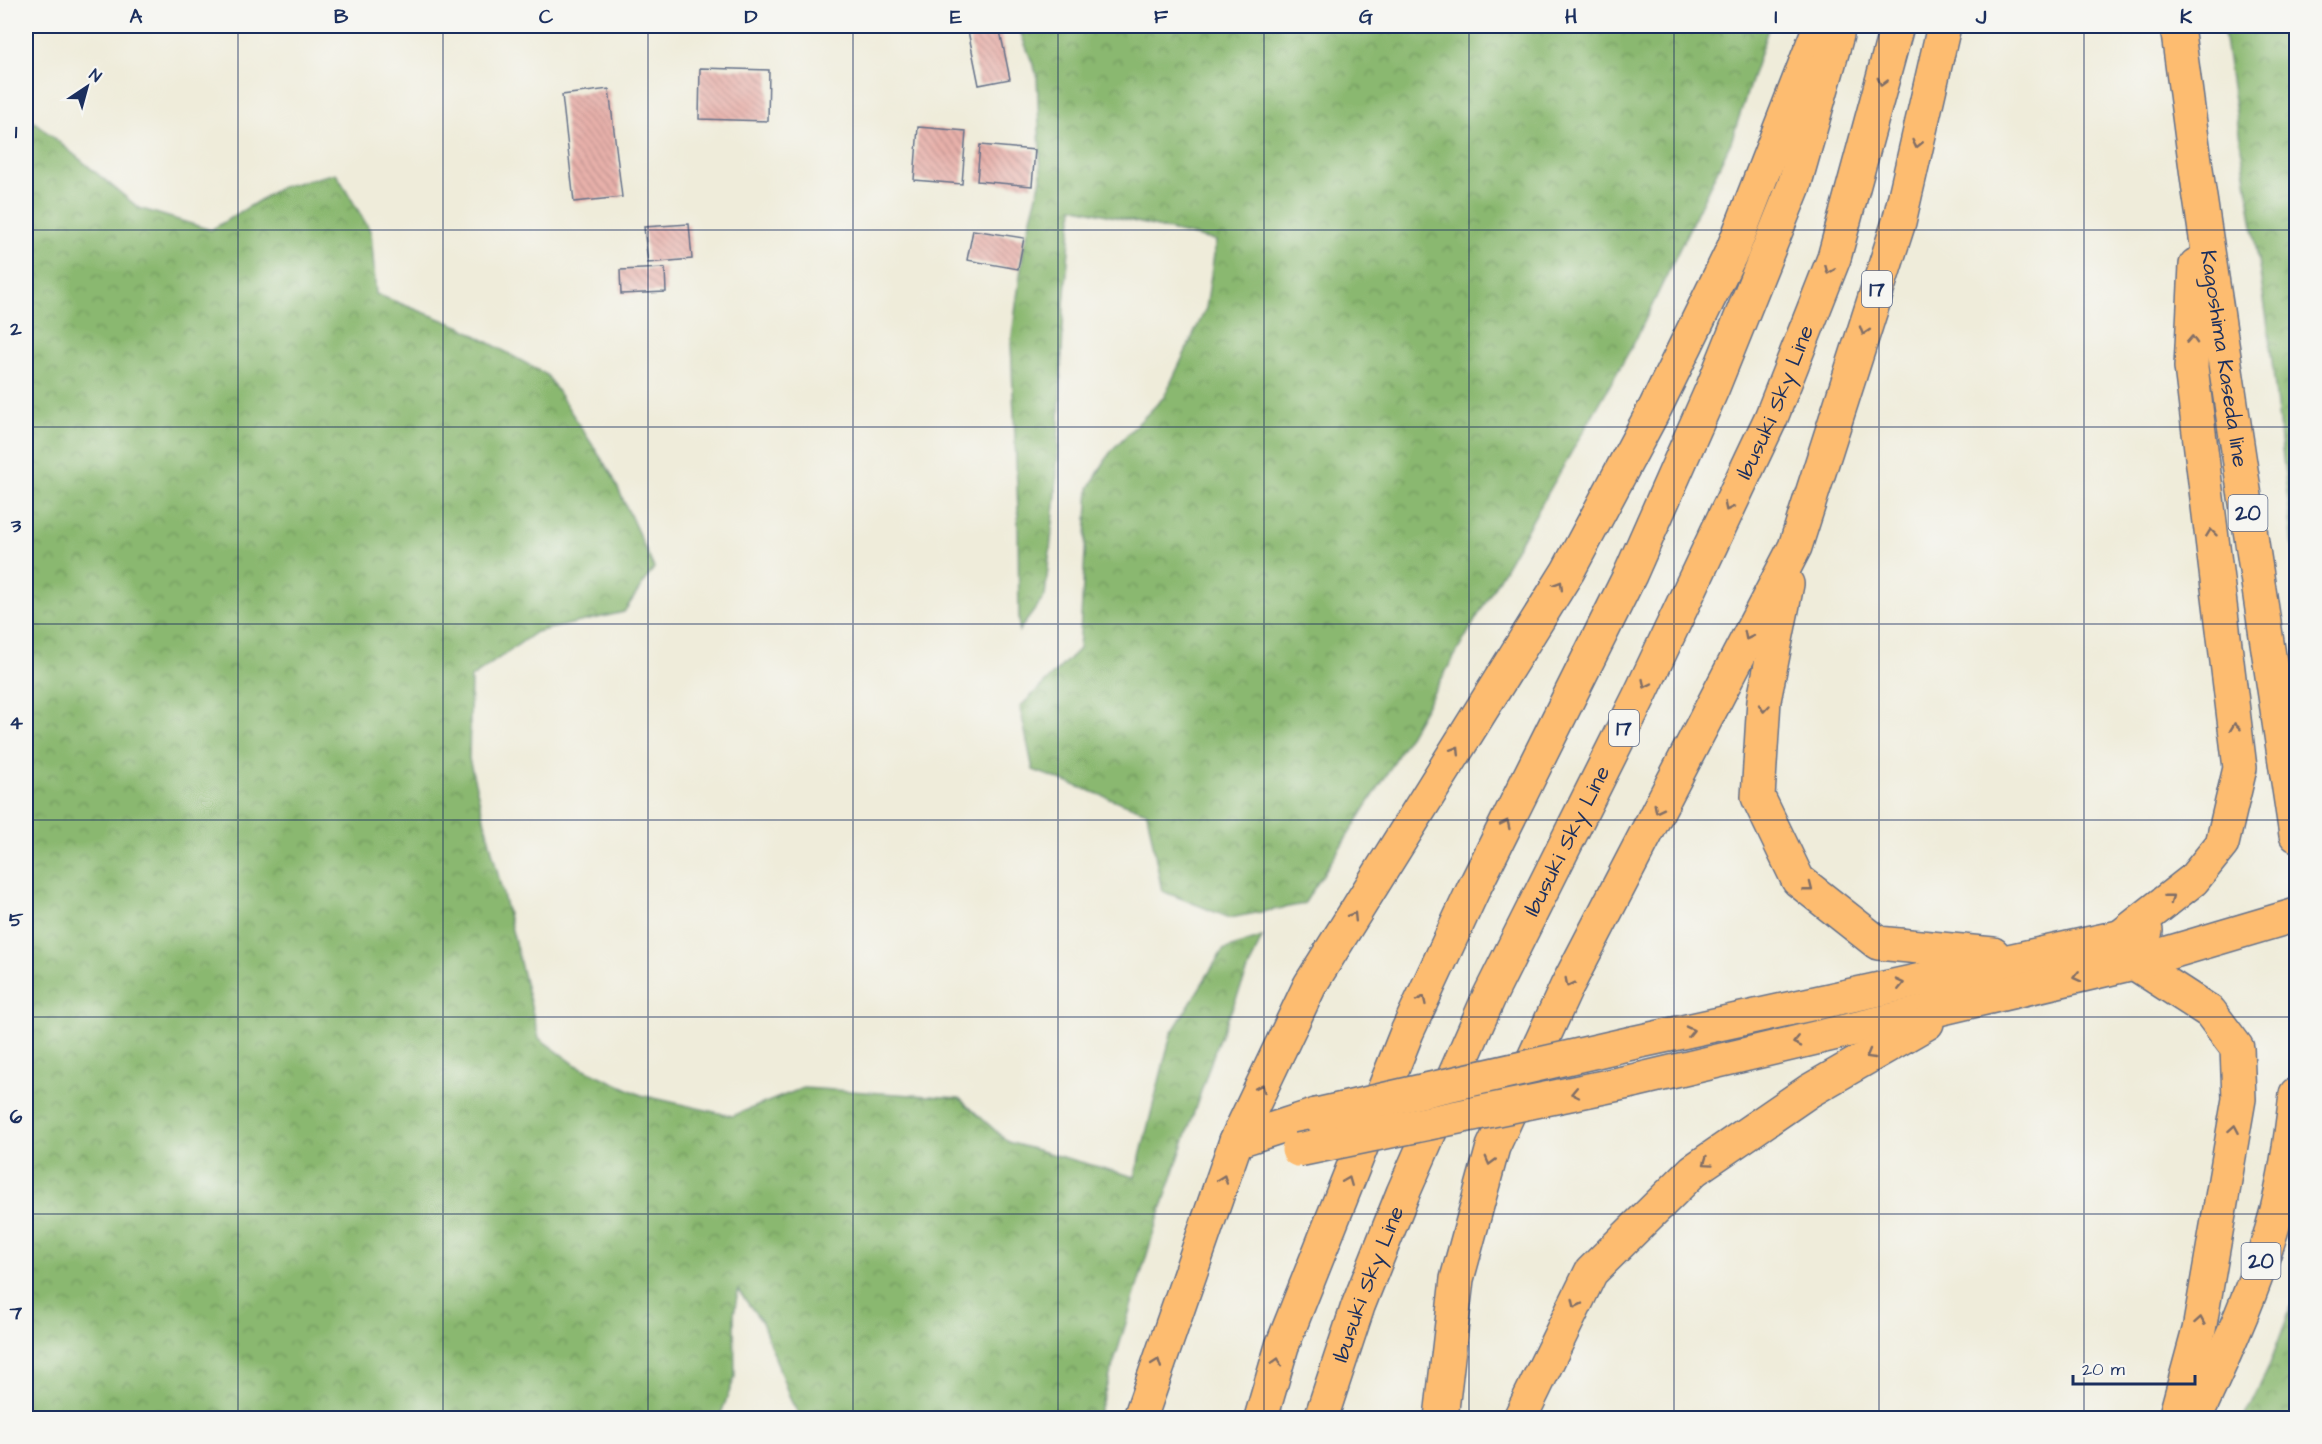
<svg xmlns="http://www.w3.org/2000/svg" width="2322" height="1444" font-family="'Architects Daughter',sans-serif">
	<style>
		.forest { fill: url(#forest-crowns); stroke: #527467; stroke-width: 1.5 }
		.building { fill: url(#building-back-hatch) }
		.lines { fill: none; stroke-linecap: round; stroke-linejoin: round }
		.major-casing { stroke: #657189; stroke-width: 36 }
		.major { stroke: #fdbc70; stroke-width: 33 }
		.major-bridge-casing { stroke: #657189; stroke-width: 36; stroke-linecap: butt }
		.major-bridge { stroke: #fdbc70; stroke-width: 33 }
		.oneway { stroke: #816e66 }
		.grid { fill: none; stroke: #1b2f5e; stroke-width: 1.5; stroke-opacity: 0.55 }
		.labels { text-anchor: middle; dominant-baseline: central; stroke-width: 6; stroke-linejoin: round; paint-order: stroke }
		.shield { fill: #f6f6f2; stroke: #5d6b8a; stroke-width: 1.5 }
		.shield-label { font-size: 21px; font-weight: bold; fill: #1b2f5e }
		.street-label { font-size: 22px; fill: #1b2f5e; stroke: #f6f6f2 }
		.neatline { fill: none; stroke: #1b2f5e; stroke-width: 2 }
		.grid-label { font-size: 20px; text-anchor: middle; font-weight: bold; fill: #1b2f5e }
	</style>
	<defs>
		<pattern id="forest-crowns" width="20" height="18" patternUnits="userSpaceOnUse" patternTransform="scale(1.5)"><rect width="20" height="18" fill="#8ab870"/><path d="M2 6a3 3 0 1 1 6 0M12 15a3 3 0 1 1 6 0" fill="none" stroke="#70965f"/></pattern>
		<pattern id="building-back-hatch" width="6" height="6" patternUnits="userSpaceOnUse" patternTransform="scale(1.5)"><rect width="6" height="6" fill="#e8b1aa"/><path d="M-1 5l2 2M0 0l6 6M5-1l2 2" fill="none" stroke="#bb908e"/></pattern>
	</defs>
	<rect width="100%" height="100%" fill="#f6f6f2"/>
	<filter id="ink" filterUnits="userSpaceOnUse"><feTurbulence type="fractalNoise" baseFrequency=".0167" numOctaves="2"/><feDisplacementMap in="SourceGraphic" scale="12" xChannelSelector="R" yChannelSelector="G"/><feConvolveMatrix kernelMatrix="1 2 1 2 8 2 1 2 1" color-interpolation-filters="sRGB"/></filter>
	<filter id="wash" filterUnits="userSpaceOnUse"><feTurbulence type="fractalNoise" baseFrequency=".008" numOctaves="4" result="noise"/><feDisplacementMap in="SourceGraphic" scale="24" xChannelSelector="R" yChannelSelector="G"/><feGaussianBlur stdDeviation="1.35" result="paint"/><feColorMatrix in="noise" values="0 0 0 0 0 0 0 0 0 0 0 0 0 0 0 0 0 1.4 0 .05"/><feComposite in="paint" operator="in"/></filter>
	<g filter="url(#wash)">
		<rect width="100%" height="100%" fill="#efecda"/>
		<!-- forest -->
		<g class="forest">
			<polygon points="1018,26 1769,26 1731,142 1634,343 1387,774 1304,904 1230,918 1162,891 1147,812 1033,770 1020,707 1079,649 1089,488 1111,451 1164,397 1206,308 1216,241 1073,207 1064,304 1056,495 1045,596 1019,631 1018,511 1011,343 1024,246 1041,179 1037,75"/>
			<polygon points="2223,26 2296,26 2296,571 2268,327"/>
			<polygon points="26,115 139,208 211,230 281,187 336,173 371,232 376,294 461,327 547,375 612,475 654,568 624,612 536,632 471,678 469,759 539,1038 576,1065 641,1095 732,1116 803,1088 959,1098 1008,1142 1135,1177 1171,1034 1223,950 1262,937 1216,1047 1155,1228 1097,1418 801,1418 791,1401 762,1322 738,1290 734,1314 735,1377 720,1416 716,1418 26,1418"/>
			<polygon points="2296,1294 2296,1418 2244,1418 2268,1369"/>
		</g>
		<g id="blocks">
			<!-- building -->
			<g class="building">
				<polygon points="967,26 999,26 1010,79 979,85"/>
				<polygon points="700,68 769,70 768,121 699,119"/>
				<polygon points="609,89 622,197 574,202 562,95"/>
				<polygon points="918,127 966,131 962,184 914,180"/>
				<polygon points="980,145 1035,150 1032,186 977,181"/>
				<polygon points="689,224 692,259 648,263 644,227"/>
				<polygon points="973,230 1024,238 1018,269 967,260"/>
				<polygon points="665,268 666,292 621,294 620,270"/>
			</g>
		</g>
	</g>
	<g filter="url(#ink)">
		<use href="#blocks" fill-opacity="0" stroke="#657189" stroke-width="1.5"/>
		<g class="lines">
			<defs>
				<g id="major">
					<path id="s1" d="M2177,26l22,165 97,644"/>
					<polyline points="1787,584 1764,700 1758,797 1798,880 1878,943 1993,954"/>
					<polyline points="2124,934 2193,880 2222,844 2240,768 2191,367 2196,265"/>
					<polyline points="2134,963 2210,1012 2237,1048 2239,1099 2199,1330 2175,1418"/>
					<polyline points="1632,1043 2146,931"/>
					<polyline points="1633,1081 2134,963 2296,915"/>
					<polyline points="1236,1141 1316,1115"/>
					<polyline points="1140,1418 1236,1141 1310,985 1568,571 1656,406 1733,249 1820,26"/>
					<polyline points="1261,1418 1282,1346 1407,1032 1473,890 1630,575 1713,387 1794,186 1837,35"/>
					<path id="s2" d="M1321,1418l37,-112 45,-113 86,-196 150,-300 132,-279 63,-160 63,-232"/>
					<polyline points="1441,1418 1457,1279 1493,1147 1567,986 1795,547 1899,222 1944,26"/>
					<polyline points="1520,1418 1591,1272 1694,1170 1809,1091 1927,1023"/>
					<path d="M2195,1418c26,-55 52,-112 71,-170 17,-50 24,-102 30,-154"/>
				</g>
			</defs>
			<!-- major casing -->
			<use href="#major" class="major-casing"/>
			<!-- major -->
			<use href="#major" class="major"/>
			<defs>
				<g id="major-bridge">
					<polyline points="1316,1115 1632,1043"/>
					<polyline points="1298,1150 1633,1081"/>
				</g>
			</defs>
			<!-- major-bridge casing -->
			<use href="#major-bridge" class="major-bridge-casing"/>
			<!-- major-bridge -->
			<use href="#major-bridge" class="major-bridge"/>
		</g>
		<!-- one-way arrows -->
		<defs><path id="oneway-chevron" d="M-2-3.5L2.5 0L-2 3.5" fill="none" stroke-width="1.6" stroke-linecap="round" stroke-linejoin="round" transform="scale(1.5)"/></defs>
		<g class="oneway">
			<use href="#oneway-chevron" transform="translate(1882 82) rotate(105)"/>
			<use href="#oneway-chevron" transform="translate(1917 144) rotate(103)"/>
			<use href="#oneway-chevron" transform="translate(1829 270) rotate(112)"/>
			<use href="#oneway-chevron" transform="translate(1864 331) rotate(108)"/>
			<use href="#oneway-chevron" transform="translate(2192 340) rotate(-87)"/>
			<use href="#oneway-chevron" transform="translate(1728 507) rotate(116)"/>
			<use href="#oneway-chevron" transform="translate(2211 533) rotate(-97)"/>
			<use href="#oneway-chevron" transform="translate(1559 585) rotate(-58)"/>
			<use href="#oneway-chevron" transform="translate(1748 636) rotate(117)"/>
			<use href="#oneway-chevron" transform="translate(1646 684) rotate(115)"/>
			<use href="#oneway-chevron" transform="translate(1764 708) rotate(95)"/>
			<use href="#oneway-chevron" transform="translate(2235 727) rotate(-97)"/>
			<use href="#oneway-chevron" transform="translate(1456 750) rotate(-58)"/>
			<use href="#oneway-chevron" transform="translate(1658 809) rotate(117)"/>
			<use href="#oneway-chevron" transform="translate(1506 824) rotate(-64)"/>
			<use href="#oneway-chevron" transform="translate(1809 888) rotate(38)"/>
			<use href="#oneway-chevron" transform="translate(2170 898) rotate(-38)"/>
			<use href="#oneway-chevron" transform="translate(1353 916) rotate(-58)"/>
			<use href="#oneway-chevron" transform="translate(2077 977) rotate(167)"/>
			<use href="#oneway-chevron" transform="translate(1569 983) rotate(117)"/>
			<use href="#oneway-chevron" transform="translate(1900 984) rotate(-13)"/>
			<use href="#oneway-chevron" transform="translate(1422 1000) rotate(-65)"/>
			<use href="#oneway-chevron" transform="translate(1690 1031) rotate(-13)"/>
			<use href="#oneway-chevron" transform="translate(1797 1042) rotate(167)"/>
			<use href="#oneway-chevron" transform="translate(1870 1055) rotate(150)"/>
			<use href="#oneway-chevron" transform="translate(1261 1088) rotate(-65)"/>
			<use href="#oneway-chevron" transform="translate(1575 1093) rotate(168)"/>
			<use href="#oneway-chevron" transform="translate(2234 1129) rotate(-80)"/>
			<use href="#oneway-chevron" transform="translate(1490 1161) rotate(105)"/>
			<use href="#oneway-chevron" transform="translate(1707 1162) rotate(145)"/>
			<use href="#oneway-chevron" transform="translate(1223 1179) rotate(-70)"/>
			<use href="#oneway-chevron" transform="translate(1348 1181) rotate(-68)"/>
			<use href="#oneway-chevron" transform="translate(1576 1304) rotate(116)"/>
			<use href="#oneway-chevron" transform="translate(2200 1321) rotate(-80)"/>
			<use href="#oneway-chevron" transform="translate(1277 1362) rotate(-74)"/>
			<use href="#oneway-chevron" transform="translate(1157 1363) rotate(-70)"/>
		</g>
	</g>
	<!-- grid -->
	<path class="grid" d="M238,26v1392M443,26v1392M648,26v1392M853,26v1392M1058,26v1392M1264,26v1392M1469,26v1392M1674,26v1392M1879,26v1392M2084,26v1392M26,230h2270M26,427h2270M26,624h2270M26,820h2270M26,1017h2270M26,1214h2270"/>
	<g class="labels">
		<!-- shield labels -->
		<g class="shield">
			<rect x="1862" y="271" width="30" height="36" rx="4.5"/>
			<rect x="2228.5" y="495" width="39" height="36" rx="4.5"/>
			<rect x="1609" y="710" width="30" height="36" rx="4.5"/>
			<rect x="2241.5" y="1243" width="39" height="36" rx="4.5"/>
		</g>
		<g class="shield-label">
			<text x="1877" y="289">17</text>
			<text x="2248" y="513">20</text>
			<text x="1624" y="728">17</text>
			<text x="2261" y="1261">20</text>
		</g>
		<!-- street labels -->
		<g class="street-label">
			<text stroke="none"><textPath href="#s1" startOffset="336">Kagoshima Kaseda line</textPath></text>
			<text stroke="none"><textPath href="#s2" startOffset="1114">Ibusuki Sky Line</textPath></text>
			<text stroke="none"><textPath href="#s2" startOffset="628">Ibusuki Sky Line</textPath></text>
			<text stroke="none"><textPath href="#s2" startOffset="142">Ibusuki Sky Line</textPath></text>
		</g>
	</g>
	<!-- margin -->
	<rect width="2322" height="1444" fill="none" stroke="#f6f6f2" stroke-width="66"/>
	<!-- north arrow -->
	<g transform="translate(87 87) rotate(36)" stroke="#f6f6f2" stroke-width="4.5" paint-order="stroke">
	<path d="M0-4.5L10 22L0 15L-10 22Z" fill="#1b2f5e"/>
	<text y="-9" font-size="16" font-weight="bold" text-anchor="middle" fill="#1b2f5e">N</text>
	</g>
	<!-- scale -->
	<path d="M2073 1375v9h122v-9" fill="none" stroke="#1b2f5e" stroke-width="3"/>
	<text x="2082" y="1375" font-size="18" fill="#1b2f5e" stroke="#f6f6f2" stroke-width="4.5" paint-order="stroke">20 m</text>
	<rect x="33" y="33" width="2256" height="1378" class="neatline"/>
	<g class="grid-label">
		<text x="136" y="23">A</text>
		<text x="341" y="23">B</text>
		<text x="546" y="23">C</text>
		<text x="751" y="23">D</text>
		<text x="956" y="23">E</text>
		<text x="1161" y="23">F</text>
		<text x="1366" y="23">G</text>
		<text x="1571" y="23">H</text>
		<text x="1776" y="23">I</text>
		<text x="1981" y="23">J</text>
		<text x="2186" y="23">K</text>
		<text x="16" y="138">1</text>
		<text x="16" y="335">2</text>
		<text x="16" y="532">3</text>
		<text x="16" y="729">4</text>
		<text x="16" y="926">5</text>
		<text x="16" y="1123">6</text>
		<text x="16" y="1319">7</text>
	</g>
</svg>
